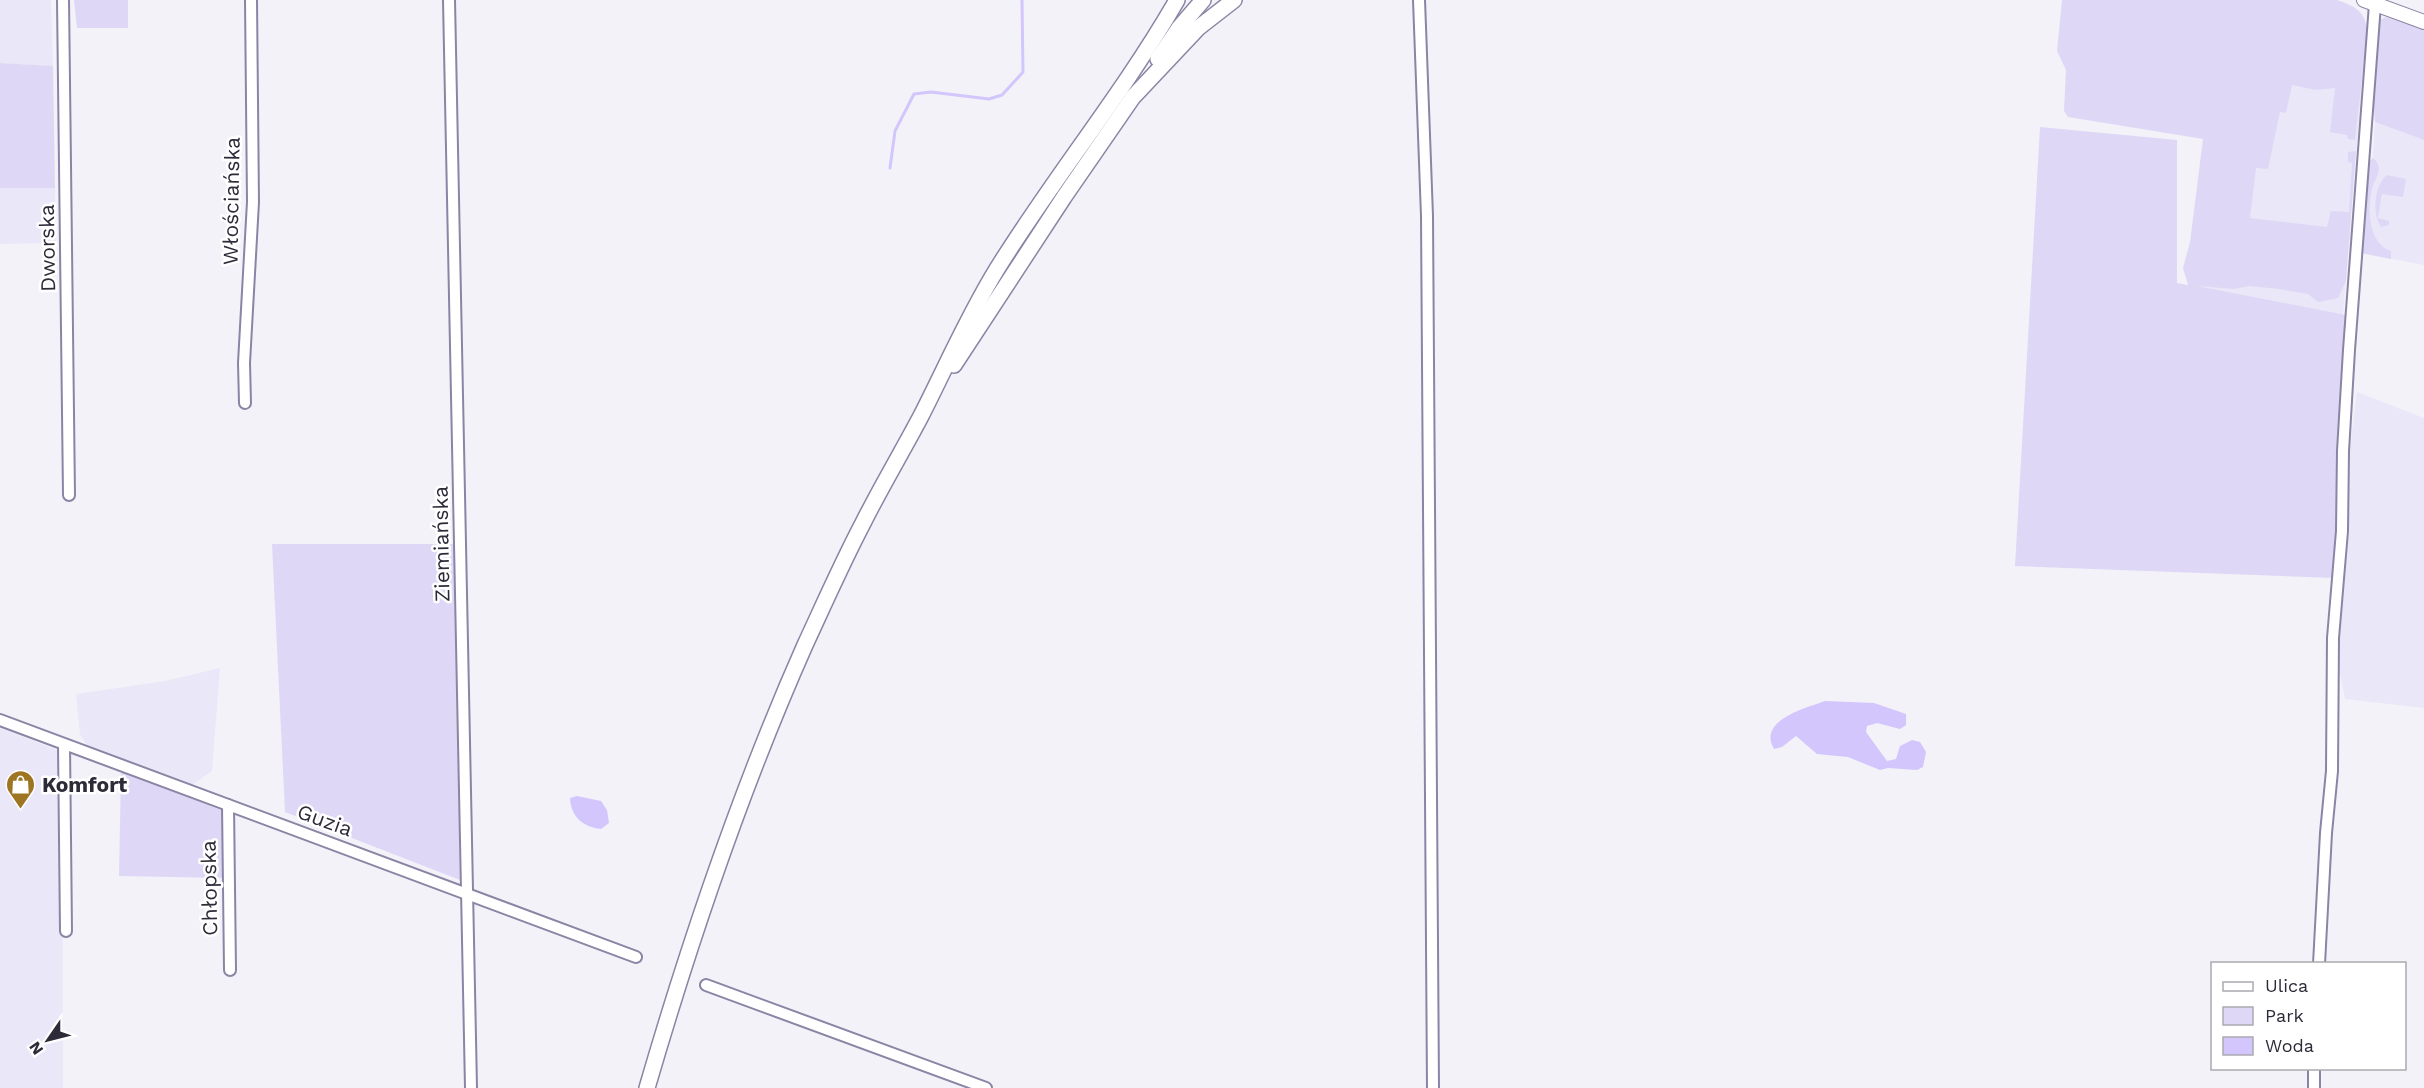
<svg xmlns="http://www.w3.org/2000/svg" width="2424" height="1088" font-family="'Work Sans',sans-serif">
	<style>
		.built { fill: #eae7f8 }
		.green { fill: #ded8f6 }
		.water { fill: #d2c6fc }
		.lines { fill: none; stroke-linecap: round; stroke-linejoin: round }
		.stream { stroke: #d2c6fc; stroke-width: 3 }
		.minor-casing { stroke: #8b84a4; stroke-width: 14 }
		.major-casing { stroke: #8b84a4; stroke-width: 16 }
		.highway-casing { stroke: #8b84a4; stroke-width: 18 }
		.minor { stroke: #fff; stroke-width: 10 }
		.major { stroke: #fff; stroke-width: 14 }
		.highway { stroke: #fff; stroke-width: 15 }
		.labels { text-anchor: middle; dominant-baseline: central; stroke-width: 5; stroke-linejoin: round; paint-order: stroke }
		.street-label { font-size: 21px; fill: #2e2b39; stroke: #fff }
		.poi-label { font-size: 21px; font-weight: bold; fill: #2e2b39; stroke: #fff; text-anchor: start }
	</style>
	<rect width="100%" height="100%" fill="#f3f2f9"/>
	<!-- built -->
	<g class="built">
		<polygon points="0,0 51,0 53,66 0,63"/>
		<polygon points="2226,0 2366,32 2343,315 2188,285"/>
		<polygon points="2375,122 2424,140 2424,265 2361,253 2367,164 2373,158"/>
		<polygon points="0,188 55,188 56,243 0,244"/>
		<polygon points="2357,392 2424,418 2424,708 2345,699 2329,615"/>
		<polygon points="220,668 212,771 191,786 89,749 80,734 76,694 165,681"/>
		<polygon points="0,728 62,752 63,1088 0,1088"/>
	</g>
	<!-- green -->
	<g class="green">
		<polygon points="74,0 128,0 128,28 77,28"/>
		<path d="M2062,0h275c18,6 30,12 30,33l-12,107 -7,-1 -1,-4 -17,-3 5,-44 -19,2 -24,-5 -6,28 -6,-1 -12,57 -12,-1 -6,50 77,9 4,-16 18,1 3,-49 -4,-1v-10l8,-1 -10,130 -8,17 -20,4 -10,-8 -29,-5 -30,-3 -15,3 -37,-3 154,30 -18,262 -318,-12 25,-439 137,13v143l11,2 -5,-17 7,-26 13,-103 -135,-22 -4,-6 2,-41 -9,-19z"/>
		<polygon points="2386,17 2424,29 2424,140 2375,122 2372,85 2376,29 2379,20"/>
		<polygon points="0,63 53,66 55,188 0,188"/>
		<path d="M2373,158c4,3 6,7 6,12 -1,6 -5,12 -7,18 -4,21 -5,54 19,63v8l-30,-6 6,-89z"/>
		<path d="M2387,175l19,4 -3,18 -21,-3 -4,24 11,3v4l-8,2c-9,-13 -7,-42 6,-52z"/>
		<polygon points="272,544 455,544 460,880 285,812"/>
		<polygon points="121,770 223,811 225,878 119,876"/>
	</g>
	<!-- water -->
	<g class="water">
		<path d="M1825,701l49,2 32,11v11l-6,4 -23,-6 -10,3 -1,6 21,29 9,-2 4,-13 12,-6 8,2 6,10 -3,15 -6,3 -29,-2 -8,2 -32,-13 -31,-3 -21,-18 -14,11 -8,2c-17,-29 32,-41 51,-48z"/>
		<path d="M577,796l24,5 6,9 2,13 -8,6c-17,-2 -30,-11 -31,-31z"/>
	</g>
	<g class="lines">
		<!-- stream -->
		<polyline class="stream" points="890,168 895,131 914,94 931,92 989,99 1002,95 1023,72 1022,0"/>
		<defs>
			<g id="minor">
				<polyline points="63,0 69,495"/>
				<polyline points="449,0 471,1088"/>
				<polyline points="1419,0 1427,216 1433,1088"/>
				<polyline points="245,403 244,363 253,202 251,0"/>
				<polyline points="0,720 636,957"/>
				<polyline points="64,745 66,931"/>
				<polyline points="228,805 230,970"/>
				<polyline points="2319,964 2326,833 2332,771 2333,638 2342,531 2343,451 2349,350 2375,4"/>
				<polyline points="706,985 986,1088"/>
				<polyline points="2314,1088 2314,1068"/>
			</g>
			<polyline id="major" points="2364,0 2424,22"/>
			<g id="highway">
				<polyline points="1158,59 1179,28 1203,0"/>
				<polyline points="954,365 1064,197 1133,97 1198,28 1234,0"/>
				<path d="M647,1088c44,-151 94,-299 158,-443 19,-41 37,-82 58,-122 18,-36 39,-71 58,-107 25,-49 47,-100 76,-147 57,-92 126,-175 180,-269"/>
			</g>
		</defs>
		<!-- minor casing -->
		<use href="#minor" class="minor-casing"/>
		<!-- major casing -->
		<use href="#major" class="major-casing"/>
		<!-- highway casing -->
		<use href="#highway" class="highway-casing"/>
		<!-- minor -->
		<use href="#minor" class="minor"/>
		<!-- major -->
		<use href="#major" class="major"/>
		<!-- highway -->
		<use href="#highway" class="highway"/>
	</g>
	<!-- icons -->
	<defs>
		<symbol id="shop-pin" viewBox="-11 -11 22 30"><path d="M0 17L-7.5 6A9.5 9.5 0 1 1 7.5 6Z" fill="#9e7623" stroke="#fff"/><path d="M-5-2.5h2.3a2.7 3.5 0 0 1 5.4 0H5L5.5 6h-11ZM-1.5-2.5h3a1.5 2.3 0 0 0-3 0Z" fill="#fff"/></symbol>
	</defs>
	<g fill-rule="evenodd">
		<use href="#shop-pin" x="4" y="768" width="33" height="45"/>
	</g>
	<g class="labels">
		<!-- street labels -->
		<g class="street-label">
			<text transform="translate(231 201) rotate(-89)">Włościańska</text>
			<text transform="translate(47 248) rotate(-91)">Dworska</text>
			<text transform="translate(441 544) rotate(-91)">Ziemiańska</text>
			<text transform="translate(325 820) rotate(20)">Guzia</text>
			<text transform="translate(209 888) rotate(-91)">Chłopska</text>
		</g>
		<!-- poi labels -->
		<g class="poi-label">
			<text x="42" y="784">Komfort</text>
		</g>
	</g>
	<!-- legend -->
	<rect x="2211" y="962" width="195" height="108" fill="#ffffff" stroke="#abaab0" stroke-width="1.5"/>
	<rect x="2223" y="982" width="30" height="9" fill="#ffffff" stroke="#abaab0" stroke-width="1.5"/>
	<text x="2265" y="992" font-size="18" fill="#2e2b39">Ulica</text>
	<rect x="2223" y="1007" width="30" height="18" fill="#ded8f6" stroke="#abaab0" stroke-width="1.5"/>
	<text x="2265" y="1022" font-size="18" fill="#2e2b39">Park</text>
	<rect x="2223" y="1037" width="30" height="18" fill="#d2c6fc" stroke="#abaab0" stroke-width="1.5"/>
	<text x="2265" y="1052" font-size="18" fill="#2e2b39">Woda</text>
	<!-- north arrow -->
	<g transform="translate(48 1040) rotate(235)" stroke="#ffffff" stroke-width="4.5" paint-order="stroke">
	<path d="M0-4.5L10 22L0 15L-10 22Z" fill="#2e2b39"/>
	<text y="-9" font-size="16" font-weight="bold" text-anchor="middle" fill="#2e2b39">N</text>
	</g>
</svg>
